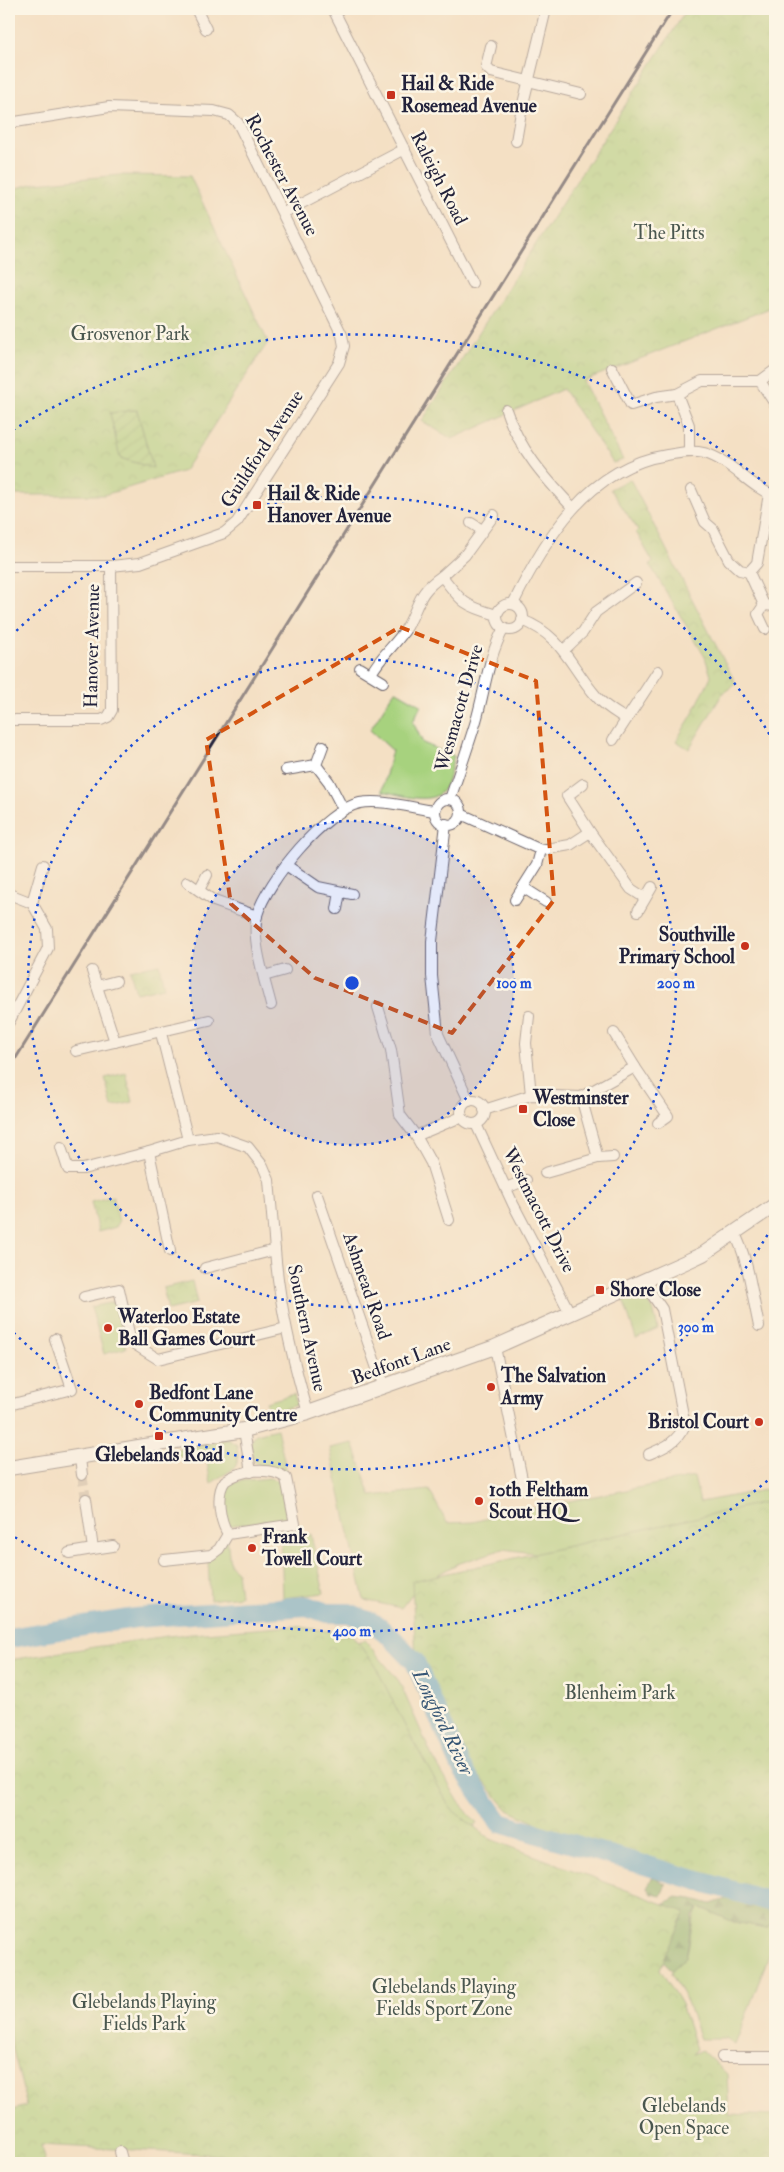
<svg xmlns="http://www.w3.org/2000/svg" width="784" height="2172" font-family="'IM FELL Double Pica',serif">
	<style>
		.grass { fill: #a7d27e; stroke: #647a5c }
		.forest { fill: url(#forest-firs); stroke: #546b54 }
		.park { fill: url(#park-crowns); stroke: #647a5c }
		.garden { fill: url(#garden-furrows); stroke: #647a5c }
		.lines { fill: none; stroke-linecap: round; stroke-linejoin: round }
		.river { stroke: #53a3cd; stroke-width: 20 }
		.street-tunnel { stroke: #cabaa9; stroke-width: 10; stroke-dasharray: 10 5; stroke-linecap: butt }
		.street-casing { stroke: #6c646b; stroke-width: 12 }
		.secondary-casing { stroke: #6c646b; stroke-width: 16 }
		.street { stroke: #fff; stroke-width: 10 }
		.secondary { stroke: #fff; stroke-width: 14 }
		.rail { stroke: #22223b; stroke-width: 3 }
		.marked { fill: none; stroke: #d45411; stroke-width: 4; stroke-dasharray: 10 6; stroke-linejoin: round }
		.ring { fill: none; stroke: #1d4ed8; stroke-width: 2.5; stroke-dasharray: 2.5 5 }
		.poi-dot { fill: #c8321e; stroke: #fcf5e5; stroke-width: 2 }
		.labels { text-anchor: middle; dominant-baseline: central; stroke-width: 5; stroke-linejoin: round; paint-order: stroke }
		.poi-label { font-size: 19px; font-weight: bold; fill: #22223b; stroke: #fcf5e5; text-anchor: start }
		.street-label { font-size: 19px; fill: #22223b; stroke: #fcf5e5 }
		.park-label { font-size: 19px; fill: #4a574f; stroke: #fcf5e5 }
		.water-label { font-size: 20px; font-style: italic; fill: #365675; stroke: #fcf5e5 }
		.centre { fill: #1d4ed8; stroke: #fcf5e5; stroke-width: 2.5 }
		.ring-label { font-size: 15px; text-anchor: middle; font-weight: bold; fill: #1d4ed8; stroke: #fcf5e5; stroke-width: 5; stroke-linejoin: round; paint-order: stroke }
	</style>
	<defs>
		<pattern id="forest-firs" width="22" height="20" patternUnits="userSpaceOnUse" patternTransform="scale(1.25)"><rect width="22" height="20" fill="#85b46d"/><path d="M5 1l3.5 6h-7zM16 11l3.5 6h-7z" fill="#6c925b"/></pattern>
		<pattern id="park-crowns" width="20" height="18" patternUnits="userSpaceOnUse" patternTransform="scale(1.25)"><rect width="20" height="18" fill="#a7d27e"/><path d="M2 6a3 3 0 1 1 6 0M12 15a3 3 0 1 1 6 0" fill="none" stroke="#8fb46e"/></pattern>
		<pattern id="garden-furrows" width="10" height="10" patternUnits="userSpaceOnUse" patternTransform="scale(1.25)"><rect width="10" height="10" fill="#a7d27e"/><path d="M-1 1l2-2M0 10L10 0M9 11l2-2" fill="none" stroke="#8fb46e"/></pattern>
	</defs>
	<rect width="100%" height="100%" fill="#fcf5e5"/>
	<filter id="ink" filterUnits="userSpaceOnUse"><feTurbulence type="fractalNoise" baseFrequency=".02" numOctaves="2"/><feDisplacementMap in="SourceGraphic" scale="10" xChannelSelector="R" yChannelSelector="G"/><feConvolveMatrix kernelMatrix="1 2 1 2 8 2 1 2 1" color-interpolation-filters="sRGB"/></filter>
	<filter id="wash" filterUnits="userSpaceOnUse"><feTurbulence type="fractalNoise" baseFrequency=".0096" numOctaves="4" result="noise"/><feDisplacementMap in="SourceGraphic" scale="20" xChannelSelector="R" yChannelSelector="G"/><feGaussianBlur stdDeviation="1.12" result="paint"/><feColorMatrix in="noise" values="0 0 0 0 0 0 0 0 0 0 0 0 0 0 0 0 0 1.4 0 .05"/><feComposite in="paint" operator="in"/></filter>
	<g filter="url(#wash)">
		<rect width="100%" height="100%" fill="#f4e0c4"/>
		<!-- grass -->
		<g class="grass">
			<path d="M395,690l26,15 -8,17 10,21 31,13c-3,9 -4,23 -9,31 -11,21 -46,7 -63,4l10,-41 -22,-20z"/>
			<polygon points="636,1294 643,1295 653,1309 658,1329 636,1339 623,1299"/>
			<polygon points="114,1302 126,1348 104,1354 91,1307"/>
			<polygon points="294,1394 297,1405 269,1413 266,1402"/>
			<polygon points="277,1429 287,1473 260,1466 253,1460 250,1442 256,1434"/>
			<path d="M228,1439l9,6c4,30 -7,22 -26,39l-6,-33 -35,8 -2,-7z"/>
			<polygon points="353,1443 371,1496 429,1490 447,1523 473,1522 517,1511 694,1477 700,1502 775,1488 775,1520 557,1556 503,1549 457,1564 419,1585 401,1608 364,1600 330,1448"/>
			<path d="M269,1478l11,3 7,34 -1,3 -59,8 -4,-39c12,-8 32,-7 46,-9z"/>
			<polygon points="311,1534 324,1593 283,1598 281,1540"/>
			<polygon points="227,1536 230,1565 237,1571 240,1596 210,1600 208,1560"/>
			<polygon points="365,1640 399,1681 431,1754 459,1802 477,1824 459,1837 350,1644"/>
			<path d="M699,1907l35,15 33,6 5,-6 3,1v16l-40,106 -9,-6h-26l-13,-37 -16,-29c2,-7 9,-9 14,-15 6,-10 4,-36 14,-51z"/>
		</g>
		<!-- forest -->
		<g class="forest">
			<polygon points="652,1878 657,1879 666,1884 661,1896 651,1894 647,1887"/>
			<polygon points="676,1897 693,1899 711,1904 729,1898 775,1913 775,1918 767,1928 734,1922 699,1907 693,1916 686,1957 672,1970 657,1955 658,1907"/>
		</g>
		<!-- park -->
		<g class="park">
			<polygon points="687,9 775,9 775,306 583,381 623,460 613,463 563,389 452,439 422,421"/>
			<polygon points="120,175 190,176 268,342 184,471 104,495 9,495 9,190 36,183"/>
			<polygon points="630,479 736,684 723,693 689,749 676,741 692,715 711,676 705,657 650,565 653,562 636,532 638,530 610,489"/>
			<polygon points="159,964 164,987 136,993 130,970"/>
			<polygon points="126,1073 133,1102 112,1107 105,1078"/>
			<polygon points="113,1196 119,1222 116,1227 98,1232 91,1202"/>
			<polygon points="192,1281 197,1303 168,1310 163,1288"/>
			<polygon points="775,1500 775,1894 582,1845 508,1810 468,1763 416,1659 412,1581"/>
			<polygon points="294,1626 353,1635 375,1665 407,1730 451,1809 490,1839 685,1912 660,1969 681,2004 696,2049 693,2054 701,2050 727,2074 729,2114 775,2116 775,2163 320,2163 293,2159 41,2145 45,2163 9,2163 9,2111 27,2106 9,2034 9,1660 167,1636"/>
		</g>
		<!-- garden -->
		<polygon class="garden" points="137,410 153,468 120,458 110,413"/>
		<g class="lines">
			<!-- river -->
			<polyline class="river" points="9,1638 135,1618 307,1606 327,1613 349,1613 375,1624 390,1636 415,1662 461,1767 500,1823 775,1903"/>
		</g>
	</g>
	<g filter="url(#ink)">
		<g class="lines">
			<!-- street-tunnel -->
			<polyline class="street-tunnel" points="82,1475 86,1499"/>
			<defs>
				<g id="street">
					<polyline points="196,9 206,29"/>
					<polyline points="333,9 472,283"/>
					<polyline points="491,46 486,67 491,72 581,94"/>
					<polyline points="9,123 109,107 214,111 229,115 238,123 342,335 344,346 339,363 237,522 224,533 140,563 111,566 9,566"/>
					<polyline points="516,141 521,112 546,9"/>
					<polyline points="283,213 405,149"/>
					<polyline points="612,368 631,405 656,397 677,394"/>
					<polyline points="760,381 775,404"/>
					<path d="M506,410c13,39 39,68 67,98"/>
					<polyline points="689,451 689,425 677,394 702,381 760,381 775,370"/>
					<polyline points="691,490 705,522 713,529 729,560 740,570 749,572"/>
					<polyline points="769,494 757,563 749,572 764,605 775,606"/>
					<polyline points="471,523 482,530"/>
					<polyline points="442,576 465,555 494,515"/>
					<path d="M513,604c32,-65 75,-137 154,-149 12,-2 24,-5 37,-2 27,7 45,34 71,43"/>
					<circle cx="510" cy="617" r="13"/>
					<polyline points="764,605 758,614 765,629"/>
					<path d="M522,620c40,15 48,46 74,76 8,10 19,16 30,23"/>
					<polyline points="564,650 583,632 596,612 636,583"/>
					<polyline points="360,668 383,682"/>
					<path d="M371,674c10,-19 26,-30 36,-47 13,-23 10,-34 35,-51 20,27 23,30 55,39"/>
					<polyline points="9,720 101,720 108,717 112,710 111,566"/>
					<polyline points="613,740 658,671"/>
					<polyline points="323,746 316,765 329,782 343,809"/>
					<polyline points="286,770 316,765"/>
					<path d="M450,799c9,-26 18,-52 26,-78 9,-31 12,-64 28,-93"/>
					<circle cx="448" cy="812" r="13"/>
					<polyline points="461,814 541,850 570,845 590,832 567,796 583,784"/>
					<polyline points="446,824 432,941 432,976 438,1034 469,1101"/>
					<polyline points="590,832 631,889 645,898"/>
					<polyline points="286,865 318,887 352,894"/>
					<polyline points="187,882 214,901 257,916"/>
					<polyline points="524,888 546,902"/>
					<polyline points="199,890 207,875"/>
					<polyline points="9,894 32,903 47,929 48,948 9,1022"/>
					<polyline points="515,900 537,865 541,850"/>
					<polyline points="32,903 43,865"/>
					<polyline points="337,909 340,892"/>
					<polyline points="638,911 652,887"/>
					<polyline points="92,971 115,1042"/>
					<polyline points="264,976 285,970"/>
					<polyline points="97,986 116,981"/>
					<path d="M271,1005c-6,-24 -20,-66 -14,-90 10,-34 68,-105 103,-112 21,-4 53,5 75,8"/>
					<polyline points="378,1007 391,1050 400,1115 416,1136 431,1163 449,1220"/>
					<polyline points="529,1016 526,1043 531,1095"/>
					<polyline points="161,1033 188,1140"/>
					<polyline points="76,1051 209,1020"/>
					<polyline points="635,1067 668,1116 658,1123"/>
					<polyline points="581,1097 598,1158"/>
					<circle cx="473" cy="1112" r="12"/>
					<polyline points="484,1110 531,1095 581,1097 635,1067 614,1033"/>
					<polyline points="476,1124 513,1204 570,1313"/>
					<polyline points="416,1136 461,1117"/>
					<polyline points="61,1147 68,1169 83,1169 149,1152"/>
					<polyline points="545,1173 598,1158 613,1157"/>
					<polyline points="506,1188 526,1180"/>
					<polyline points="317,1195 380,1377 386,1387"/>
					<polyline points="9,1218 10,1218"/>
					<path d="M734,1232c15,28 18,64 25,94"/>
					<polyline points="170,1251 149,1152 188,1140 217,1136 248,1147 263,1166 269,1180 275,1250"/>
					<path d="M205,1268l70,-18c4,55 18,110 33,163"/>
					<path d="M646,1279l3,11 13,19 23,116c-8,17 -19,22 -36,29"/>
					<polyline points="84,1297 119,1289 131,1342 158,1359 286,1328"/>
					<polyline points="495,1347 524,1489"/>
					<polyline points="9,1405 72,1389 55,1339"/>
					<polyline points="244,1430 251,1472"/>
					<polyline points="80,1458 82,1475"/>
					<polyline points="93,1549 113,1546"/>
					<polyline points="69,1553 93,1549 86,1499"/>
					<path d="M164,1560l47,-5 8,-6 9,-15 67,-10 -9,-46c-16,-12 -46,-8 -61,3 -10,13 -5,40 3,53"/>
					<polyline points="722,2057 775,2057"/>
					<polyline points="120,2152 123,2163"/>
				</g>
				<polyline id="secondary" points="9,1468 244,1430 308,1413 495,1347 690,1260 703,1254 775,1205"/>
			</defs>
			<!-- street casing -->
			<use href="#street" class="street-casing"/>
			<!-- secondary casing -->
			<use href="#secondary" class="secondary-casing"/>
			<!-- street -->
			<use href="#street" class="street"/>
			<!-- secondary -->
			<use href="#secondary" class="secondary"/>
			<!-- rail -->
			<polyline class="rail" points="9,1069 673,9"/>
		</g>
	</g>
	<!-- marked area -->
	<path d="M0 0H784V2172H0ZM400,627l136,54 18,219 -102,133 -137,-55 -84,-74 -25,-164z" fill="#f4e0c4" fill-opacity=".55" fill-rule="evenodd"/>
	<path class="marked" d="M400,627l136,54 18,219 -102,133 -137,-55 -84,-74 -25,-164z"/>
	<!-- distance rings -->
	<circle cx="352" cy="983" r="162" fill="#1d4ed8" fill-opacity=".12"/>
	<g class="ring">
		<circle cx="352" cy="983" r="162"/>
		<circle cx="352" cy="983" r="324"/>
		<path d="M775 1222A486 486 0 0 1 11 1330M11 636A486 486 0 0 1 775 744"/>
		<path d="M773 1476A648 648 0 0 1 13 1536M13 430A648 648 0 0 1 773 490"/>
	</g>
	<!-- markers -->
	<g class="poi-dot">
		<rect x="386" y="90" width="10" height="10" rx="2.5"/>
		<rect x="252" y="500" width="10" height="10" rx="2.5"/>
		<circle cx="745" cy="946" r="5"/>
		<rect x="518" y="1104" width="10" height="10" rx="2.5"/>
		<rect x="595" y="1285" width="10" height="10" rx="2.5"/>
		<circle cx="108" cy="1328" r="5"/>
		<circle cx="491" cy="1387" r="5"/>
		<circle cx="139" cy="1404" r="5"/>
		<circle cx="759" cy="1422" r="5"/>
		<rect x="154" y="1431" width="10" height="10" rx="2.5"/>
		<circle cx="479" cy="1501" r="5"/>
		<circle cx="252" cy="1548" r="5"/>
	</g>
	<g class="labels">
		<!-- poi labels -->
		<g class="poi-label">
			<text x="401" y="84">Hail &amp; Ride<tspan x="401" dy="22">Rosemead Avenue</tspan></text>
			<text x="267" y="494">Hail &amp; Ride<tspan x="267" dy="22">Hanover Avenue</tspan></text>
			<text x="735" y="935" text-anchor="end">Southville<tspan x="735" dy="22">Primary School</tspan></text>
			<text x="533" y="1098">Westminster<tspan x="533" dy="22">Close</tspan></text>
			<text x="610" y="1290">Shore Close</text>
			<text x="118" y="1317">Waterloo Estate<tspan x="118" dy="22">Ball Games Court</tspan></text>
			<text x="501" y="1376">The Salvation<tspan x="501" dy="22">Army</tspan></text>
			<text x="149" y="1393">Bedfont Lane<tspan x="149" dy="22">Community Centre</tspan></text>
			<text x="749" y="1422" text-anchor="end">Bristol Court</text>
			<text x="159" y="1455" text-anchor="middle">Glebelands Road</text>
			<text x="489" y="1490">10th Feltham<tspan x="489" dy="22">Scout HQ</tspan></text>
			<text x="262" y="1537">Frank<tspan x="262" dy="22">Towell Court</tspan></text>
		</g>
		<!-- street labels -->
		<g class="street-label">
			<text transform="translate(282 175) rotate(62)">Rochester Avenue</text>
			<text transform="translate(439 178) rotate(63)">Raleigh Road</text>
			<text transform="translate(262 449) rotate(-57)">Guildford Avenue</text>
			<text transform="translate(92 646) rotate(-89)">Hanover Avenue</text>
			<text transform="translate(459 708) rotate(-74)">Wesmacott Drive</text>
			<text transform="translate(539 1210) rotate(63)">Westmacott Drive</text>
			<text transform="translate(367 1286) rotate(71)">Ashmead Road</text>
			<text transform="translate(307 1328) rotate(78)">Southern Avenue</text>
			<text transform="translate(401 1361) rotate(-20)">Bedfont Lane</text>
		</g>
		<!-- park labels -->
		<g class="park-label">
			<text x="669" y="233">The Pitts</text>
			<text x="130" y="334">Grosvenor Park</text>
			<text x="620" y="1693">Blenheim Park</text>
			<text x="444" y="1987">Glebelands Playing<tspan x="444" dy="22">Fields Sport Zone</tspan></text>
			<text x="144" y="2002">Glebelands Playing<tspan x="144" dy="22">Fields Park</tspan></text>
			<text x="684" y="2106">Glebelands<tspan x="684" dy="22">Open Space</tspan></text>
		</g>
		<!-- water labels -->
		<g class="water-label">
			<text transform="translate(443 1722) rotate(64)">Longford River</text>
		</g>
	</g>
	<circle cx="352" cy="983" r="8" class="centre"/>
	<g class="ring-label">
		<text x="514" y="988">100 m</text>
		<text x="676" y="988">200 m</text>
		<text x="696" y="1332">300 m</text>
		<text x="352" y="1636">400 m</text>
	</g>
	<!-- margin -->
	<rect width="784" height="2172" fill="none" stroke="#fcf5e5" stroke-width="30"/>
</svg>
